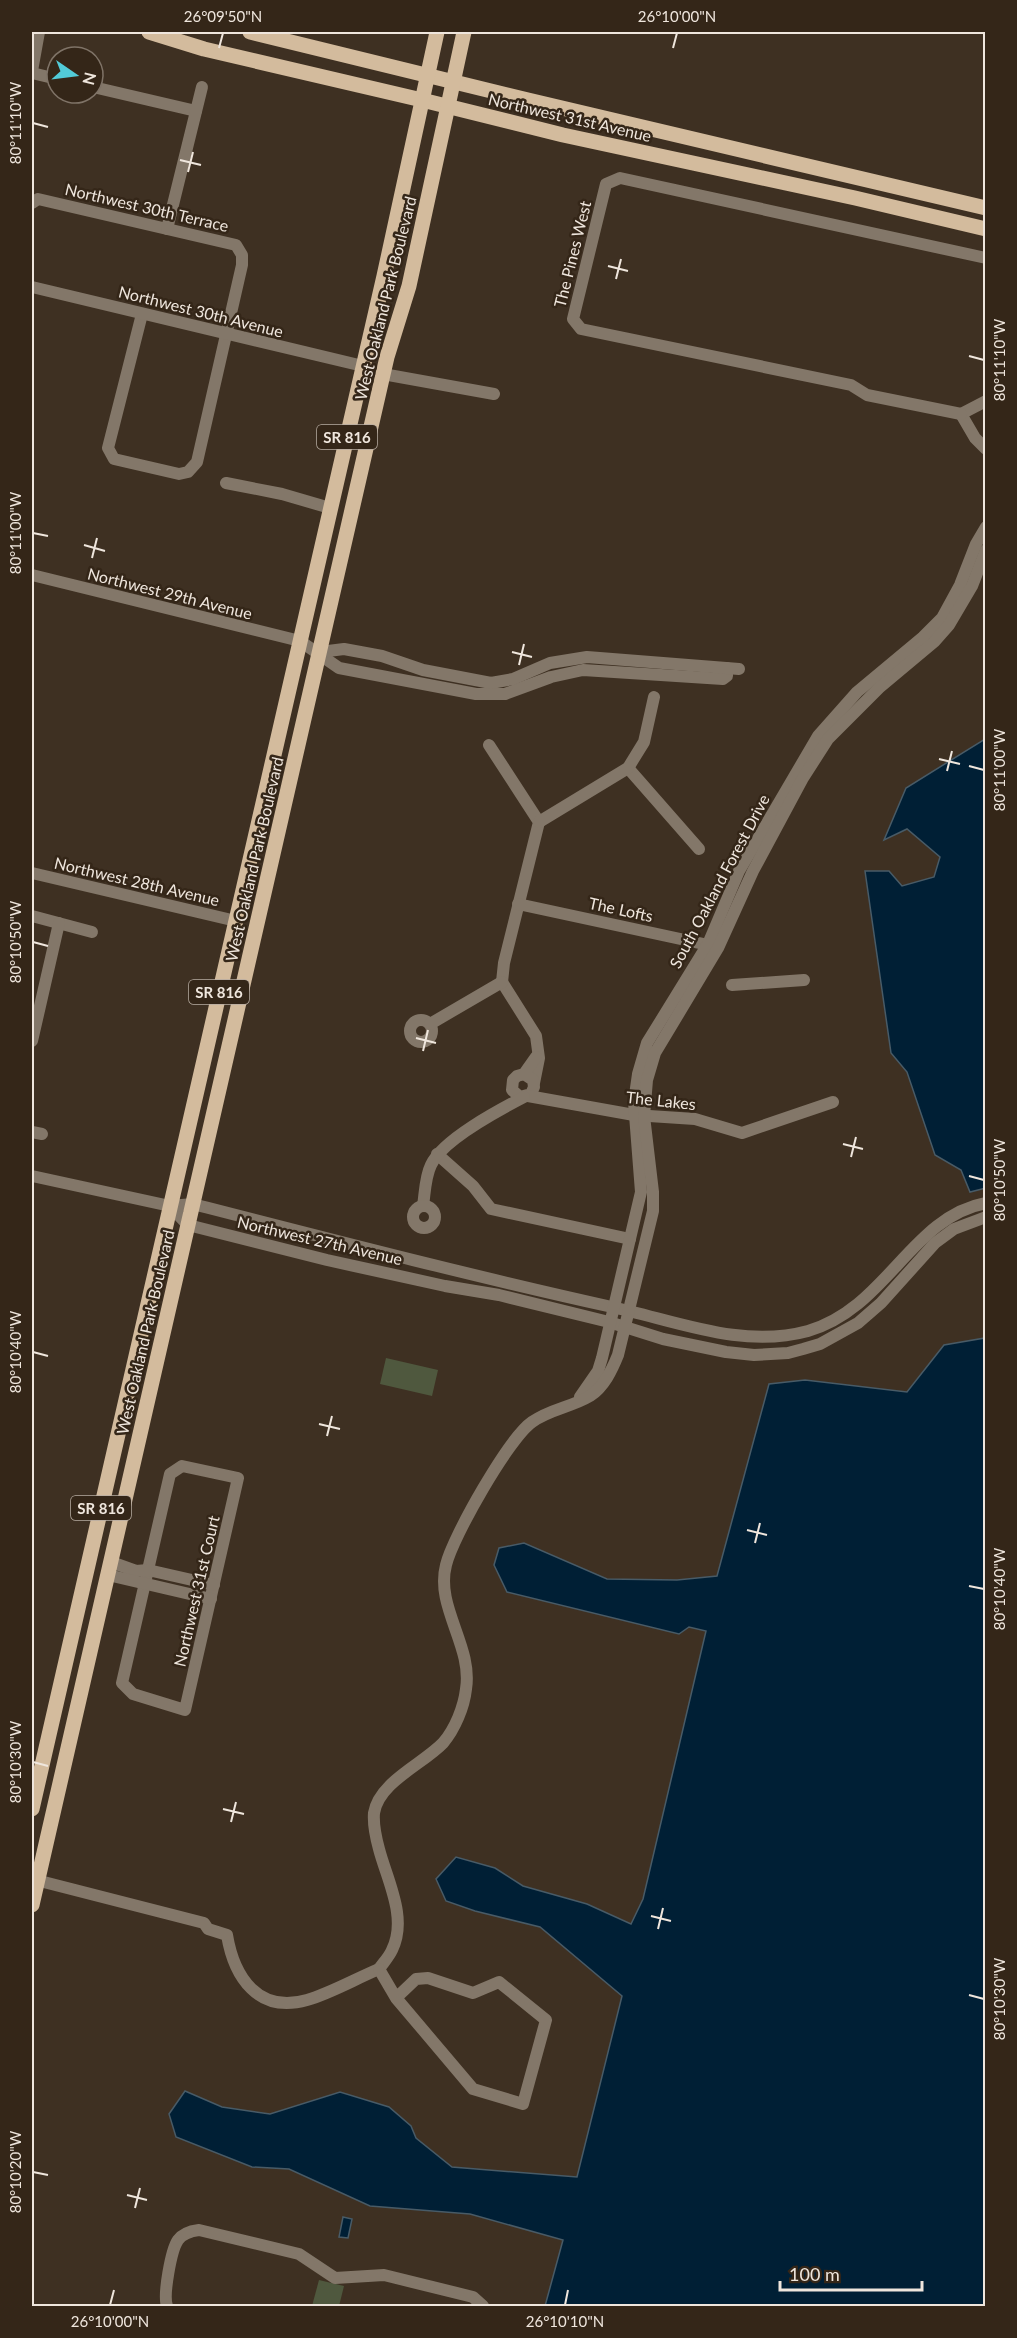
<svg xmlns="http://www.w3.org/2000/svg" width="1017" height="2338" font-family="Lato,sans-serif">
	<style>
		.green { fill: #4f583e }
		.water { fill: #001f35; stroke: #485b67; stroke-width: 1.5 }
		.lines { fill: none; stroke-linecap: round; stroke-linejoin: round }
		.minor { stroke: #837769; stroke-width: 12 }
		.major { stroke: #d3bb9d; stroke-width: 15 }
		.ticks { fill: none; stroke: #efe6dd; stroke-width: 2 }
		.labels { text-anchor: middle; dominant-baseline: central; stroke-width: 5; stroke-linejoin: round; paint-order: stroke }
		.shield { fill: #342618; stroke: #b7aca2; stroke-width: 1.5 }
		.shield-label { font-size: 15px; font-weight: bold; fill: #efe6dd }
		.street-label { font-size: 16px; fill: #efe6dd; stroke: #342618 }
		.neatline { fill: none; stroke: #efe6dd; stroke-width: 2 }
		.ticks-label { font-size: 15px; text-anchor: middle; fill: #efe6dd }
	</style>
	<rect width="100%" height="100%" fill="#3e3022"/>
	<!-- green -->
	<g class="green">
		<polygon points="386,1358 438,1370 432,1396 380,1384"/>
		<polygon points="319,2280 344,2286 339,2306 312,2306"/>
	</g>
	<!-- water -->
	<g class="water">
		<polygon points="985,739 986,1188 970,1192 961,1170 935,1155 907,1072 891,1053 865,871 889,871 902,886 934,877 940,857 907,829 884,840 906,788"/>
		<polygon points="985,1338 985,2306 545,2306 563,2240 470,2214 370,2206 289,2169 252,2167 176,2137 169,2114 185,2091 222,2107 270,2114 340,2092 389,2107 411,2126 416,2138 452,2167 577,2177 622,1996 540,1927 475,1911 446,1901 436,1879 456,1857 495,1868 523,1886 587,1904 631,1924 643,1899 706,1631 689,1627 679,1634 507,1592 494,1565 499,1548 524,1543 607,1579 677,1580 717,1576 769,1384 805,1380 907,1392 944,1345"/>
		<polygon points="343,2217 352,2219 348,2238 339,2237"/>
	</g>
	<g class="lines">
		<!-- minor -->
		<g class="minor">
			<polyline points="32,71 39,32"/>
			<polyline points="32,73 57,79"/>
			<polyline points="93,87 196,111"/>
			<polyline points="32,203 38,199 236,245 242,255 242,265 197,462 188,472 179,474 114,459 108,448 142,314"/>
			<polyline points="167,229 202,87"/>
			<polyline points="32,287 363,366"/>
			<polyline points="383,374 494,394"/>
			<polyline points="986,401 961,414 975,438 986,449"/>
			<polyline points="961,414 867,395 851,385 581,329 573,319 606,184 620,178 986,258"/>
			<polyline points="226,483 282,494 330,508"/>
			<polyline points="32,575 300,641 339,668 476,694 505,694 551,677 583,670 723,679 727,676 727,668"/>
			<polyline points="320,652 344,649 382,656 423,670 491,683 513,679 550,663 587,657 739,669"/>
			<polyline points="489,745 539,822 504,963 502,982"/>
			<polyline points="628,768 699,849"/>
			<polyline points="539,822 628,768 644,742 654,697"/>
			<polyline points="32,873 236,921"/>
			<polyline points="518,904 713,946"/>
			<polyline points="32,916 92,932"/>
			<polyline points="502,982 536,1036 539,1058 534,1083"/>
			<polyline points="732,985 804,980"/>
			<circle cx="421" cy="1031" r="11"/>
			<polyline points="430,1024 502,982"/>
			<polyline points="32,1041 59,923"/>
			<polyline points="524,1074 533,1080 534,1087 531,1094 520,1097 512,1090 513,1080 517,1076 524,1074 536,1057"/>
			<polyline points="528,1096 634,1115 695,1119 742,1133 833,1102"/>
			<polyline points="32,1132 42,1134"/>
			<polyline points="437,1154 473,1186 491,1209 630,1239"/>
			<polyline points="32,1176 170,1206 188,1225 327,1260 445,1286 499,1295 609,1322 663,1339 726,1352 754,1355 788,1353 803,1349 820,1344 858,1323 881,1303 935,1243 954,1229 986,1217"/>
			<path d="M170,1206l23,-2c140,36 279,72 419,103 65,14 130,42 196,24 79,-23 103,-114 178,-128"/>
			<path d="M423,1206c2,-13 2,-29 8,-41 11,-25 68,-55 93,-68"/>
			<circle cx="424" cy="1217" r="11"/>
			<polyline points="580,1397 598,1371 602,1358 641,1192 634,1102 638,1074 647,1043 708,944 739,871 818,736 857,692 923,637 942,618 960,585 976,544 986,527"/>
			<polygon points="182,1466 238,1478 185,1710 133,1694 122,1683 170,1474"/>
			<polyline points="111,1562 136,1571 148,1570 214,1585"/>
			<polyline points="108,1575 211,1599"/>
			<path d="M32,1879l172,44 4,6 19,6c7,42 31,79 80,65 24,-7 48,-21 72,-31"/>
			<path d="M379,1969c4,-6 10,-12 13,-19 16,-32 -5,-70 -13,-101 -3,-11 -6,-24 -5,-36 5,-31 49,-49 69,-70 12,-14 21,-36 23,-54 7,-43 -31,-82 -20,-124 7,-29 63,-127 86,-143 18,-13 40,-15 58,-26 14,-9 22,-26 28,-41l35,-144v-19l-9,-76 3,-36 8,-27 63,-105 35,-77 50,-93 25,-39 51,-51 55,-46 15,-17 23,-39 14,-36"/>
			<polyline points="379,1969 396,1998 473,2089 523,2104 546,2020 499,1982 473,1993 428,1978 416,1979 396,1998"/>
			<path d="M167,2306c-4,-11 4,-56 11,-66 5,-7 13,-9 21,-10l100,24 36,24 49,-3 89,22 10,9"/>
		</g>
		<!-- major -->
		<g class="major">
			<polyline points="149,32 204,49 422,100 563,135 855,198 986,229"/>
			<polyline points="250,32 528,100 986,208"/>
			<polyline points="32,1809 384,276 437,32"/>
			<polyline points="32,1905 387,357 409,286 464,32"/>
		</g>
	</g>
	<!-- ticks -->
	<path class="ticks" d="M219,48l4,-15M673,48l4,-15M33,123l15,4M180,160l21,5M188,172l5,-20M608,266l20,5M616,279l5,-20M969,356l15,4M33,533l15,3M84,545l21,6M92,558l5,-20M512,652l20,5M519,665l5,-21M939,759l21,5M969,766l15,4M947,771l5,-20M33,942l15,4M416,1038l20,5M423,1051l5,-21M843,1144l20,5M851,1157l5,-20M969,1176l15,4M33,1352l15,4M319,1424l21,5M327,1436l5,-20M747,1530l20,5M755,1543l5,-20M969,1586l15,3M33,1762l15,4M223,1809l21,5M231,1822l5,-20M651,1916l20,5M658,1929l5,-21M969,1995l15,4M33,2172l15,3M127,2195l20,5M135,2208l5,-20M110,2305l4,-15M565,2305l3,-15"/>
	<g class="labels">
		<!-- shield labels -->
		<g class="shield">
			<rect x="317" y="425" width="60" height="24" rx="4.5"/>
			<rect x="189" y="980" width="60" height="24" rx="4.5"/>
			<rect x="71" y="1496" width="60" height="24" rx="4.5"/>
		</g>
		<g class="shield-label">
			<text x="347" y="437">SR 816</text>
			<text x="219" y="992">SR 816</text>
			<text x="101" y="1508">SR 816</text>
		</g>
		<!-- street labels -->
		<g class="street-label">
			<text transform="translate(570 117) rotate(13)">Northwest 31st Avenue</text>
			<text transform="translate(147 207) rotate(13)">Northwest 30th Terrace</text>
			<text transform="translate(572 254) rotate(-76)">The Pines West</text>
			<text transform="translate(385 298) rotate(-76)">West Oakland Park Boulevard</text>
			<text transform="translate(201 311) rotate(14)">Northwest 30th Avenue</text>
			<text transform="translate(170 593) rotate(14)">Northwest 29th Avenue</text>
			<text transform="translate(254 859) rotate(-77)">West Oakland Park Boulevard</text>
			<text transform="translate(137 881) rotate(13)">Northwest 28th Avenue</text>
			<text transform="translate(719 881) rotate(-62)">South Oakland Forest Drive</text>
			<text transform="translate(621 909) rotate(12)">The Lofts</text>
			<text transform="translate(661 1100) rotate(6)">The Lakes</text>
			<text transform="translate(320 1240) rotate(13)">Northwest 27th Avenue</text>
			<text transform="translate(145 1332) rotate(-77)">West Oakland Park Boulevard</text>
			<text transform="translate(196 1591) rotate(-77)">Northwest 31st Court</text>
		</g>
	</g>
	<!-- border -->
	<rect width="1017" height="2338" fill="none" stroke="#342618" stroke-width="66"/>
	<!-- north arrow -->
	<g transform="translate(75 75) rotate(104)"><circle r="28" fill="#342618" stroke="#7f7367" stroke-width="1.5"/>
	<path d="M0-4.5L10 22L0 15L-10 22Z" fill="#52cbd8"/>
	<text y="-9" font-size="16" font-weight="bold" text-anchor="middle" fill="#efe6dd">N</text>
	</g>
	<!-- scale -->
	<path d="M780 2281v9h142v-9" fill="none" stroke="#efe6dd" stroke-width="3"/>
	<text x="789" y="2281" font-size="18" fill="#efe6dd" stroke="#342618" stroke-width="4.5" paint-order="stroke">100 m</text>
	<rect x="33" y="33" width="951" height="2272" class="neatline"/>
	<g class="ticks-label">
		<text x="223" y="22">26°09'50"N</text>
		<text x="677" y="22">26°10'00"N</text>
		<text transform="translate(16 123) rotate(-90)" y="5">80°11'10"W</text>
		<text transform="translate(1000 360) rotate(-90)" y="5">80°11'10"W</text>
		<text transform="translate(16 533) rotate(-90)" y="5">80°11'00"W</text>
		<text transform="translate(1000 770) rotate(-90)" y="5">80°11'00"W</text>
		<text transform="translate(16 942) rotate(-90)" y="5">80°10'50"W</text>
		<text transform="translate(1000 1180) rotate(-90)" y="5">80°10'50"W</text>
		<text transform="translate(16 1352) rotate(-90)" y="5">80°10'40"W</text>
		<text transform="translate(1000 1589) rotate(-90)" y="5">80°10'40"W</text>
		<text transform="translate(16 1762) rotate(-90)" y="5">80°10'30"W</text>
		<text transform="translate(1000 1999) rotate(-90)" y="5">80°10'30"W</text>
		<text transform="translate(16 2172) rotate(-90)" y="5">80°10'20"W</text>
		<text x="110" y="2327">26°10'00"N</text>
		<text x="565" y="2327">26°10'10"N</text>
	</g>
</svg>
